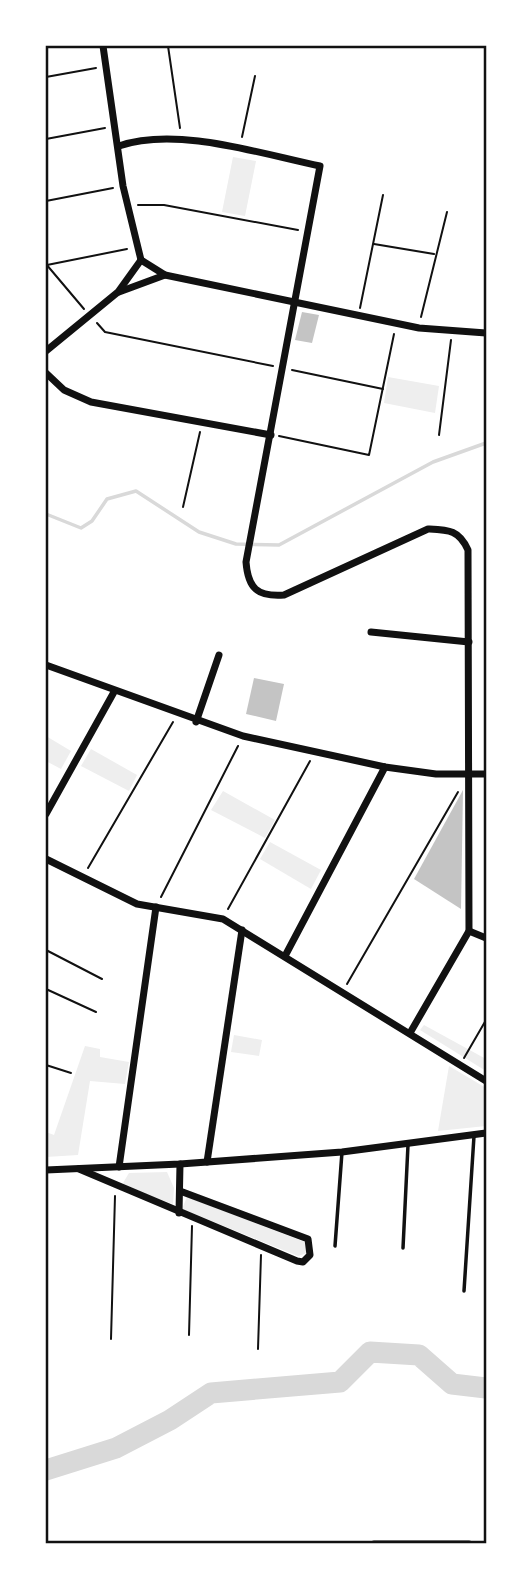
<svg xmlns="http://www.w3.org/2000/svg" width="532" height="1589" font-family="'Noto Sans',sans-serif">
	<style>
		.green { fill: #eee }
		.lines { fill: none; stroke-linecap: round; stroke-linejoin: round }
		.stream { stroke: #d9d9d9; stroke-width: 3.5 }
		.river { stroke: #d9d9d9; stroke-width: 21 }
		.building { fill: #c4c4c4 }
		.path { stroke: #111; stroke-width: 2 }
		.service { stroke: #111; stroke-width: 3.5 }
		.minor { stroke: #111; stroke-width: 7 }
		.neatline { fill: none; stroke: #111; stroke-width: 2.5 }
	</style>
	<rect width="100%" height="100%" fill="#fff"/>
	<!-- green -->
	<g class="green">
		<polygon points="233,157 256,161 245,216 222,212"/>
		<polygon points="388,377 439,386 435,413 384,403"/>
		<polygon points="46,736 71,751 61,769 46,761"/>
		<polygon points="91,749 137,775 129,791 81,766"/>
		<polygon points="223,791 275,820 265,838 211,810"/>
		<polygon points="270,842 321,870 311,889 260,859"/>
		<polygon points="424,1025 486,1059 486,1071 420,1030"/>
		<polygon points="234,1035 262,1040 259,1056 231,1052"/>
		<polygon points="85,1046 100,1049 100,1057 129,1062 125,1084 90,1081 78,1155 46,1157 46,1132 54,1135"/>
		<polygon points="449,1066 486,1088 486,1126 438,1131"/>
		<polygon points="167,1172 174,1188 173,1204 125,1187 123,1183 129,1173"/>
		<polygon points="187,1197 305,1242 307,1253 298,1256 182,1209"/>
	</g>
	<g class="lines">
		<!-- stream -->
		<polyline class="stream" points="46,514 81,528 92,521 107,499 136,491 199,532 236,544 279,545 433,462 486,443"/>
		<!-- river -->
		<polyline class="river" points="46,1470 116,1448 170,1420 211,1393 340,1382 370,1352 419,1355 452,1384 486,1388"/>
	</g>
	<!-- building -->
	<g class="building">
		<polygon points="302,312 319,315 312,343 295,340"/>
		<polygon points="254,678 284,684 276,721 246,714"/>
		<polygon points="463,790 461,909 414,879"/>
	</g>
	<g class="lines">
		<!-- path -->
		<g class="path">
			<polyline points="168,46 180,128"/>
			<polyline points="46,77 96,68"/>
			<polyline points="242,137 255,76"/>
			<polyline points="46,139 105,128"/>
			<polyline points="46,201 113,188"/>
			<polyline points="138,205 164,205 298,230"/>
			<polyline points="374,244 434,254"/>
			<polyline points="46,264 84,309"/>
			<polyline points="47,265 127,249"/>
			<polyline points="360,308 383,195"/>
			<polyline points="421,317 447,212"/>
			<polyline points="97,323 105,332 273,366"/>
			<polyline points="292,370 383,389"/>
			<polyline points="439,435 451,340"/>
			<polyline points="279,436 369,455 394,334"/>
			<polyline points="183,507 200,432"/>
			<polyline points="88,868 173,722"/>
			<polyline points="161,897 238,746"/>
			<polyline points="228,909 310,761"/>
			<polyline points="46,950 102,979"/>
			<polyline points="347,984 458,792"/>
			<polyline points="46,989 96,1012"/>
			<polyline points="464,1058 486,1020"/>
			<polyline points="46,1065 71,1073"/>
			<polyline points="189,1335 192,1226"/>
			<polyline points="111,1339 115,1196"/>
			<polyline points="258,1349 261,1255"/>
		</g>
		<!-- service -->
		<g class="service">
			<polyline points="335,1246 342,1152"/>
			<polyline points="403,1248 408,1145"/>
			<polyline points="464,1291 474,1136"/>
		</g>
		<!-- minor -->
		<g class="minor">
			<polyline points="103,46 123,186 141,260"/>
			<path d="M119,146c58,-20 142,8 201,20l-74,396c2,26 11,35 38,33l144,-66c21,1 31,1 40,21l1,381 -59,102"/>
			<polyline points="141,260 165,275 419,328 486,333"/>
			<polyline points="119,292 165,275"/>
			<polyline points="46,351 118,292 141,260"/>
			<polyline points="46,373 64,390 91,402 271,435"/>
			<polyline points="371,632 469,642"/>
			<polyline points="46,665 243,736 385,767 436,774 486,774"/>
			<polyline points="196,722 219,655"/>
			<polyline points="46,814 114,692"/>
			<polyline points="46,859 137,904 223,919 486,1081"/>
			<polyline points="469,931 486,938"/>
			<polyline points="285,956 385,767"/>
			<polyline points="207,1162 242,930"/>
			<polyline points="119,1167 156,907"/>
			<polyline points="79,1169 297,1261 303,1262 310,1255 308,1239 180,1191"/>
			<polyline points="46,1170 180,1164 342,1152 486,1133"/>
			<polyline points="179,1213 180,1164"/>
			<polyline points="374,1544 469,1544"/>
		</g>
	</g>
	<!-- border -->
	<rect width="532" height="1589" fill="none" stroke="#ffffff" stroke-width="94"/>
	<rect x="47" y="47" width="438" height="1495" class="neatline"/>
</svg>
